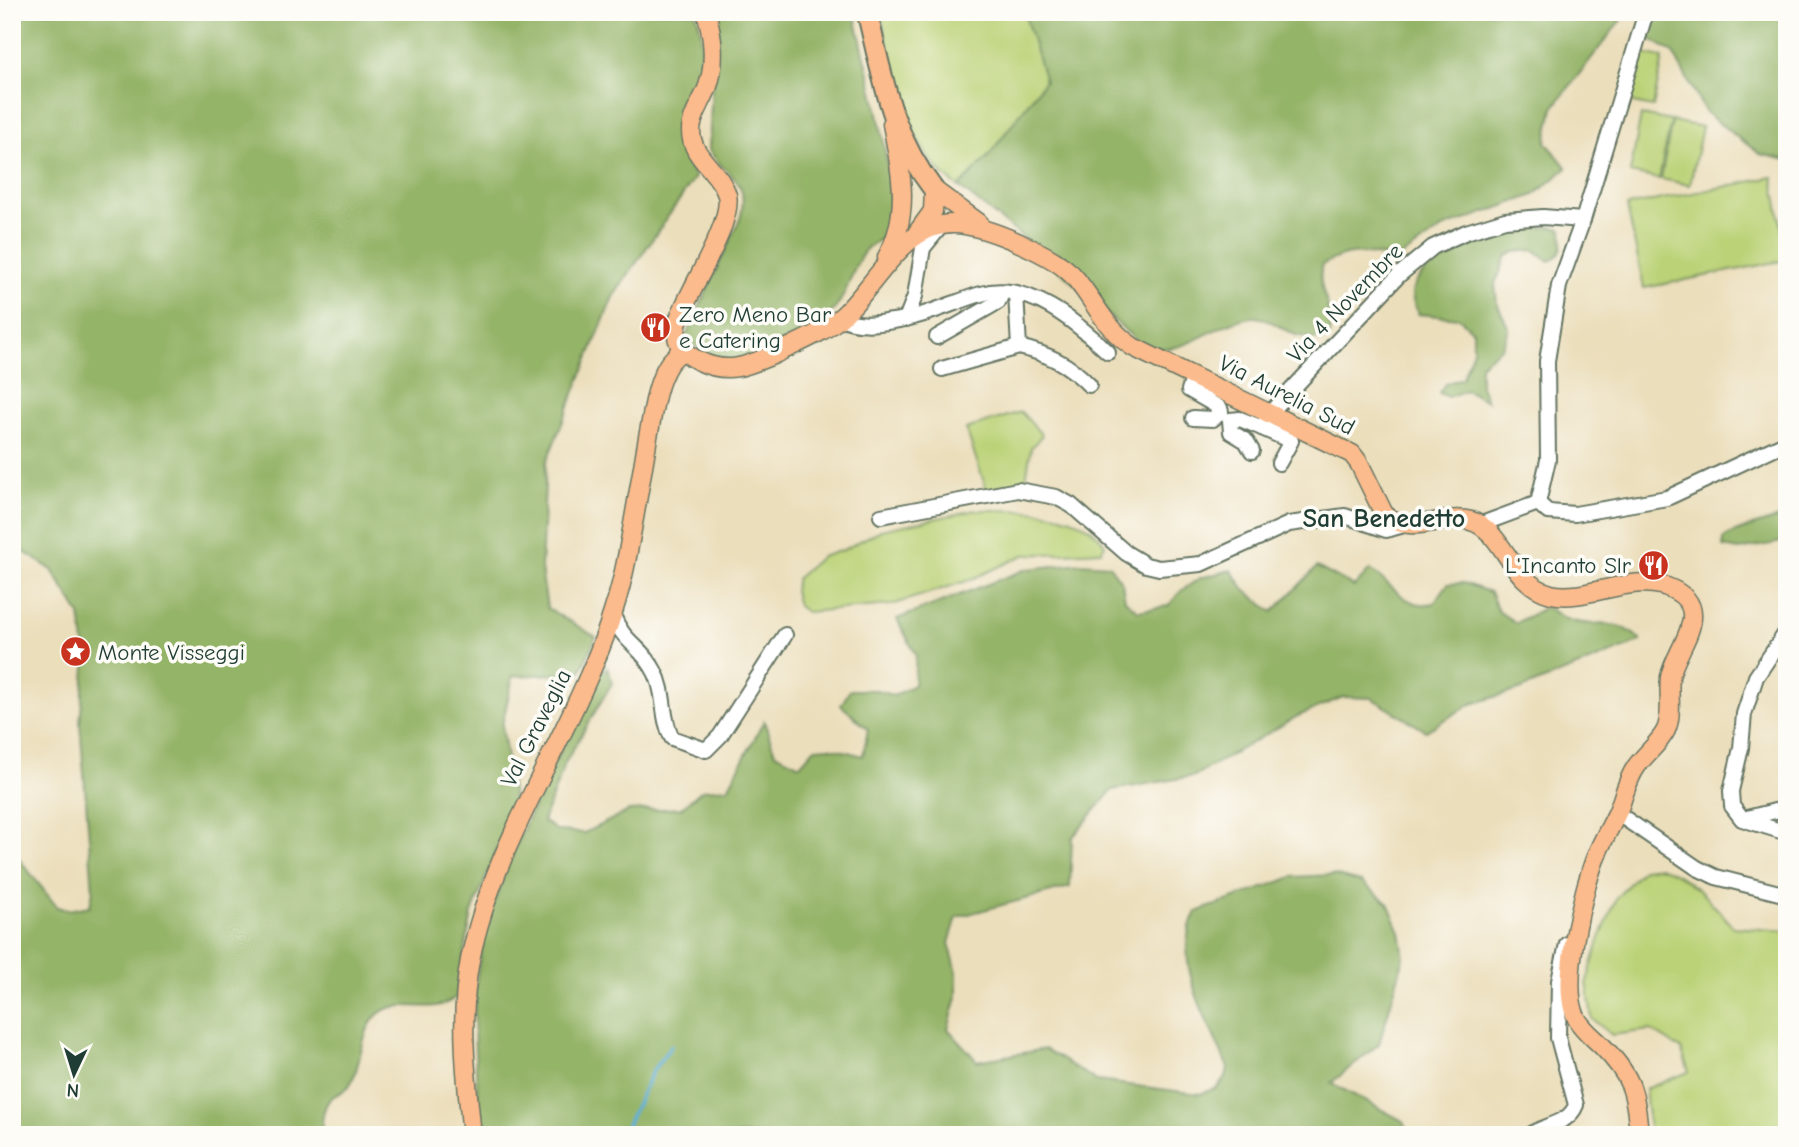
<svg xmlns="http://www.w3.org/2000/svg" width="1799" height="1147" font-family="'Comic Neue',sans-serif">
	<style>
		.green { fill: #bbd277; stroke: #6d8856; stroke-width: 2 }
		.forest { fill: #94b468; stroke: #5a784e; stroke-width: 2 }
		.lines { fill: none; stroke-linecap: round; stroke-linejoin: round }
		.stream { stroke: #5bafd7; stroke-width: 3.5 }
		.minor-casing { stroke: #667563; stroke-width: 18 }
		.major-casing { stroke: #667563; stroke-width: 21 }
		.highway-casing { stroke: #667563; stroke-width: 23 }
		.minor { stroke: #fff; stroke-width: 14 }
		.major { stroke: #fbbb8c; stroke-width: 18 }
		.highway { stroke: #fbbb8c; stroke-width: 19 }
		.labels { text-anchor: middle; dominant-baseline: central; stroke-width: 7; stroke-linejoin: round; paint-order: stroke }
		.street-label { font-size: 23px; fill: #1f3d34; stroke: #fdfcf7 }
		.poi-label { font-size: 23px; fill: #1f3d34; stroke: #fdfcf7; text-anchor: start }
		.quarter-label { font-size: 26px; font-weight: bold; fill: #1f3d34; stroke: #fdfcf7 }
	</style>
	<rect width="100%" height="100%" fill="#fdfcf7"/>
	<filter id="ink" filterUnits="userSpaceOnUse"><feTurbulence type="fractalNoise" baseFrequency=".0143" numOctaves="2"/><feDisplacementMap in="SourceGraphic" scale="14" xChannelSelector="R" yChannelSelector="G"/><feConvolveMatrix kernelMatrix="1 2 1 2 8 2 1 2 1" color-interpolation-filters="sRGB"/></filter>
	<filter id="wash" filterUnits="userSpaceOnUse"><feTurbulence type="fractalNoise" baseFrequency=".00686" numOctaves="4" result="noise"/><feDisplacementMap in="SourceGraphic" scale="28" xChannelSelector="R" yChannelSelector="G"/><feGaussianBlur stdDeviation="1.57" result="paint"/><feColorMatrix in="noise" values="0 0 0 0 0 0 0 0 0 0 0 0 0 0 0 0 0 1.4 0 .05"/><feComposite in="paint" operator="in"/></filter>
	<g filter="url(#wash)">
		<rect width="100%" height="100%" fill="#ebdebb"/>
		<!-- green -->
		<g class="green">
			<path d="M880,12h144l21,68 -59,79 -27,28c-55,-36 -64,-115 -79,-175z"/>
			<polygon points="1638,53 1663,58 1653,107 1628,102"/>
			<polygon points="1641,115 1671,121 1659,179 1630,173"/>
			<polygon points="1672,121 1702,127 1690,185 1661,179"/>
			<polygon points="1773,177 1787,260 1644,288 1627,206"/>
			<polygon points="1021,412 1042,435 1031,448 1026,479 987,491 966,429"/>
			<path d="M976,510c38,0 107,-4 129,35l-4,6 -77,4 -54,25 -79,25 -85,7 -8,-6 -4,-15 3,-13 24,-21 22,-7 38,-20z"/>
			<path d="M1659,867c33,10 52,35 74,60l54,4v204h-137l-5,-46 44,-17 -8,-23 -31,-19 -38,5 -20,-16 -5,-38 13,-43 17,-41 26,-28z"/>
		</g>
		<!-- forest -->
		<g class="forest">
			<path d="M12,12h683c23,51 -22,95 -12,140 2,8 8,18 12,25l-82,120 -67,166 -5,106 6,39 49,29 -16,36 -67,3 -11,49 12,80 -42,108 -16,84c-22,19 -50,2 -72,13 -26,14 -21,59 -36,77 -4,5 -13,7 -18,12 -8,9 -8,25 -9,36h-309v-285l45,57 11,3 22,-4 3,-16 -13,-167 6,-66 -6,-42 -28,-45 -40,-26z"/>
			<path d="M715,12h139c17,73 40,146 36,222 -7,4 -17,9 -23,14 -15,16 -19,50 -37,66 -18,15 -80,49 -103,47 -17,-2 -31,-12 -41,-25l54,-117c11,-42 -12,-39 -31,-69z"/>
			<path d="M1024,12h603l-74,96 -7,34 21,26 -33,27 -89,32 -47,32c-33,-6 -47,-11 -76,6 -7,24 12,39 8,70l-7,5c-9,-1 -18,-3 -27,-5 -17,-6 -29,-22 -50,-17 -41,9 -65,44 -107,25l-109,-100 -71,-56 27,-28 59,-78z"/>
			<polygon points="1654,12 1787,12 1787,160 1760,154 1706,113 1673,53 1644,35"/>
			<path d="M1553,227l9,2c1,15 2,25 -12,32l-16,-11 -20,2 -8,5 -11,27 2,19 12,26 -7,18 -22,18v18l7,18 -21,-11 -18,7 -9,-4 6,-9 17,-6 11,-28v-19l-14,-13 -41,-4c-2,-6 -6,-14 -6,-21 3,-28 68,-57 92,-64 16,-3 33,0 49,-2z"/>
			<path d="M1787,515v26l-48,9 -16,-3v-8c9,-9 49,-18 64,-24z"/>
			<path d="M1080,563l29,2 13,18 3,17 13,11 30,-5 13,-15 19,-13 31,-8 15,21 27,21 44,-45 37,20 16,-17c23,14 35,40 64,33l14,-19 15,-1 27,9 8,19 18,12 30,-16c7,4 13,9 20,12 30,12 50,-5 75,22l-122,49 -48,14 -45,27 -55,-33 -28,-1 -45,19 -104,60 -82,14 -40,48 -2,49 -113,30 -8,26 8,29v25l-9,32 29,32 68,-12 52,32 103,13 17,-6 9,-11 2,-9c-18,-45 -59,-109 -32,-156l97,-35 40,-2 28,7 27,21 12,29 4,25 -25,87 -48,39 72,38 6,14h-928c-5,-62 -13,-131 2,-192 23,-94 73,-182 116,-268l8,-8 5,16 -47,80 -22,58 14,10 27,2 45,-22 52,-3 21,-18 26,-2 36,-67 11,32 25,12 15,-17 14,-1 34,9 5,-27 -27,-24 9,-15h27l17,6 20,-11 2,-30 -19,-36 130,-50z"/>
		</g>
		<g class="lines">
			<!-- stream -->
			<polyline class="stream" points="622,1135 653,1070 671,1046"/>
		</g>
	</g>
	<g filter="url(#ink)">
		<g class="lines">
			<defs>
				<g id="minor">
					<path d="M1016,293l3,54c29,7 50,17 70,38"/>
					<path d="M841,318c17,8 34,6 52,3 32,-4 58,-18 88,-27 47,-14 96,29 127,58"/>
					<polyline points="906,319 915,296 923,248 941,226"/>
					<polyline points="937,337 998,302 1000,298 996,292"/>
					<polyline points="942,369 1019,347"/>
					<polyline points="1193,418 1213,419 1221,412 1220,408 1189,390 1194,376"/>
					<polyline points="1252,451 1246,441 1231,432 1230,420 1240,419 1262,428"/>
					<polyline points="1279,463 1291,441 1262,428 1270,413 1399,275 1433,247 1466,232 1505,220 1543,217 1583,220"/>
					<polyline points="1538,503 1548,460 1547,361 1559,286 1583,220 1646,12"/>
					<polyline points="1538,503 1548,512 1575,514 1667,498 1787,442"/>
					<polyline points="881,516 1018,490 1056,497 1071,505 1126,553 1146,565 1159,568 1201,564 1289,524 1345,516 1386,530 1404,525"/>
					<polyline points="1479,525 1538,503"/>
					<path d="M613,615c10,28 29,31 42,57 11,20 6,46 17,66l34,12 14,-14 65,-101"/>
					<polyline points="1787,631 1756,677 1744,714 1741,748 1731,791 1732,806 1742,819 1787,833"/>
					<polyline points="1617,813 1697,868 1716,877 1787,895"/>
					<polyline points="1747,818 1787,808"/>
					<path d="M1530,1135c16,-11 38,-10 46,-30l-18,-67 1,-57 8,-37"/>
				</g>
				<g id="major">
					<path d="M706,12c7,23 10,51 2,74 -5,15 -17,30 -17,45 0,27 29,40 36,64 7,28 -40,97 -50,129 -3,19 6,29 22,37 29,14 48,5 76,-7 22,-11 46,-20 65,-36 35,-29 62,-97 116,-94 30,2 101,31 120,55 20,25 30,50 57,68l219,107 7,9 25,51c27,23 57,-1 87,7 33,9 39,63 80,73 38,8 78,-21 116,-7 52,20 8,61 3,90 -2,17 3,37 -4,53 -7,14 -21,24 -30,37 -9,13 -12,29 -18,44 -6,14 -15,28 -21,43 -14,34 -38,132 -20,165 6,11 16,18 25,27 30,30 34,47 37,89"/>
					<polyline points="934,190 979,223"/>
					<polyline points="917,233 933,211 934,190"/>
					<path d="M887,257c24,-43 14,-87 5,-133"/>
					<path d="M472,1135c-6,-57 -13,-118 -2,-175 29,-142 128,-256 156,-398 8,-41 15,-84 22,-125 5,-23 7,-51 20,-72 3,-5 9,-10 14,-15"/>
				</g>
				<path id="highway" d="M867,12c16,66 24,123 67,178"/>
			</defs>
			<!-- minor casing -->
			<use href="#minor" class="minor-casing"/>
			<!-- major casing -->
			<use href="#major" class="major-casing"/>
			<!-- highway casing -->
			<use href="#highway" class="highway-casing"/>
			<!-- minor -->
			<use href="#minor" class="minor"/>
			<!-- major -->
			<use href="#major" class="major"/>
			<!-- highway -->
			<use href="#highway" class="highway"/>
		</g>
	</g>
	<!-- icons -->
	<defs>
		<symbol id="restaurant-disc" viewBox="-11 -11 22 22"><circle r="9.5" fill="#c8321e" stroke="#fdfcf7"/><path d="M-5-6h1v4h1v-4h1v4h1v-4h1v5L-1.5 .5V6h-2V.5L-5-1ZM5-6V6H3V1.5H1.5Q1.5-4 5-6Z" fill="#fff"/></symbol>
		<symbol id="sight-disc" viewBox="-11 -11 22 22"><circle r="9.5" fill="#c8321e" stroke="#fdfcf7"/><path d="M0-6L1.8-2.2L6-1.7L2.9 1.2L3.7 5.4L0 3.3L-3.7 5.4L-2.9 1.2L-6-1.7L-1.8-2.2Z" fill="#fff"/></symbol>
	</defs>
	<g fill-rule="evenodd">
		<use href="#restaurant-disc" x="638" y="310" width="35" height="35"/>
		<use href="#restaurant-disc" x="1636" y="548" width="35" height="35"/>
		<use href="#sight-disc" x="58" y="634" width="35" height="35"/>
	</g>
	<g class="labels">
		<!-- street labels -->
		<g class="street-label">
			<text transform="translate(1345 303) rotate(-46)">Via 4 Novembre</text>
			<text transform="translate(1287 395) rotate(27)">Via Aurelia Sud</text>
			<text transform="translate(536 728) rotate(-63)">Val Graveglia</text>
		</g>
		<!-- poi labels -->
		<g class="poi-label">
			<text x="679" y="314">Zero Meno Bar<tspan x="679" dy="26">e Catering</tspan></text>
			<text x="1631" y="565" text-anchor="end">L'Incanto Slr</text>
			<text x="98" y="652">Monte Visseggi</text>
		</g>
		<!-- quarter labels -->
		<g class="quarter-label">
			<text x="1384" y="519">San Benedetto</text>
		</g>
	</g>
	<!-- margin -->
	<rect width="1799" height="1147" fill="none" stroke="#fdfcf7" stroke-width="42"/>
	<!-- north arrow -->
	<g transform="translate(74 1074) rotate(184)" stroke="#fdfcf7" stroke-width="5" paint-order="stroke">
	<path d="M0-5L12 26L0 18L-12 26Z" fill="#1f3d34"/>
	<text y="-10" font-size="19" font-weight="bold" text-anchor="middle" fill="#1f3d34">N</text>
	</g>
</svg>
